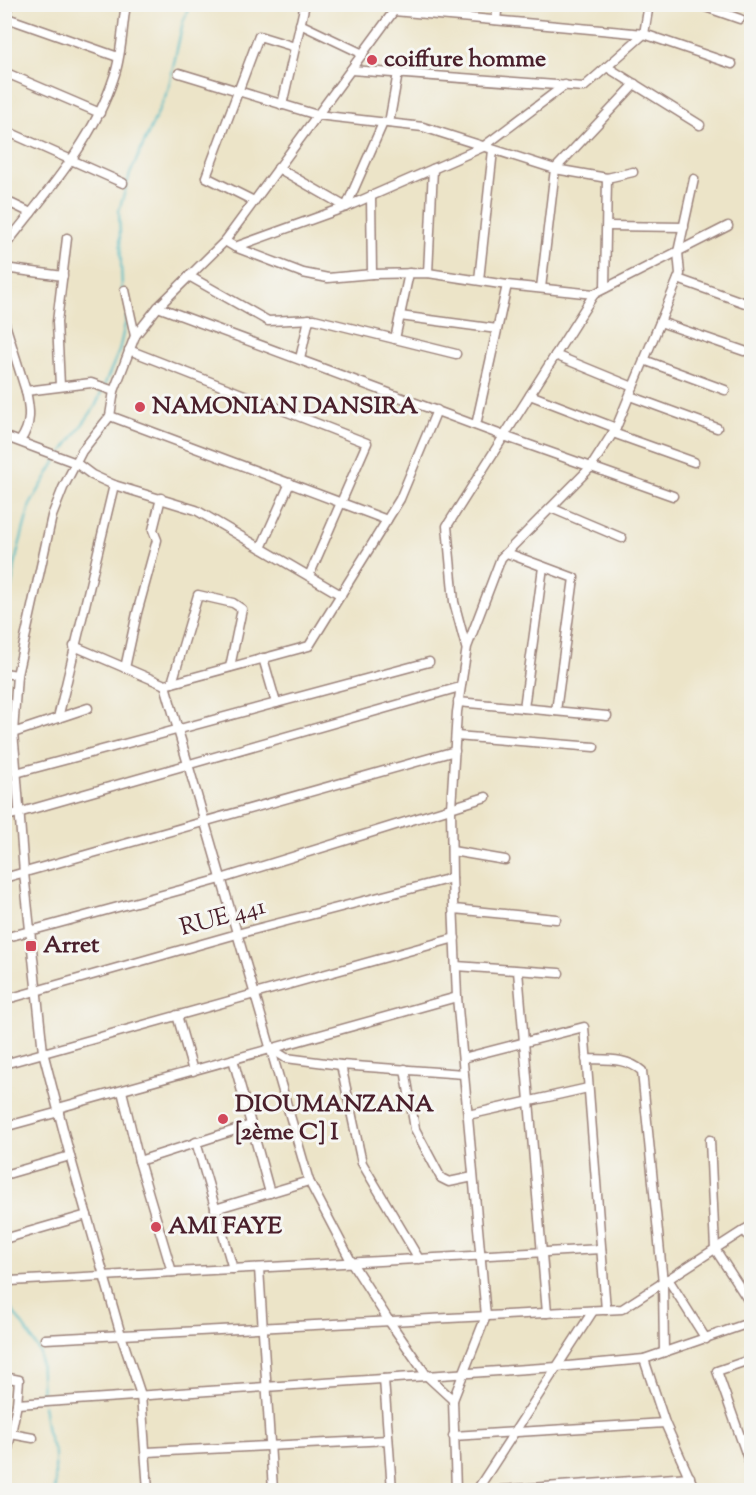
<svg xmlns="http://www.w3.org/2000/svg" width="756" height="1495" font-family="'Sorts Mill Goudy',serif">
	<style>
		.lines { fill: none; stroke-linecap: round; stroke-linejoin: round }
		.stream { stroke: #4bb9c4; stroke-width: 2 }
		.street-casing { stroke: #9b827a; stroke-width: 11 }
		.street { stroke: #fff; stroke-width: 8 }
		.poi-dot { fill: #d1495b; stroke: #f6f6f2; stroke-width: 2 }
		.labels { text-anchor: middle; dominant-baseline: central; stroke-width: 6; stroke-linejoin: round; paint-order: stroke }
		.poi-label { font-size: 24px; font-weight: bold; fill: #4a1f2b; stroke: #f6f6f2; text-anchor: start }
		.street-label { font-size: 24px; fill: #4a1f2b; stroke: #f6f6f2 }
	</style>
	<rect width="100%" height="100%" fill="#f6f6f2"/>
	<filter id="ink" filterUnits="userSpaceOnUse"><feTurbulence type="fractalNoise" baseFrequency=".0167" numOctaves="2"/><feDisplacementMap in="SourceGraphic" scale="12" xChannelSelector="R" yChannelSelector="G"/><feConvolveMatrix kernelMatrix="1 2 1 2 8 2 1 2 1" color-interpolation-filters="sRGB"/></filter>
	<filter id="wash" filterUnits="userSpaceOnUse"><feTurbulence type="fractalNoise" baseFrequency=".008" numOctaves="4" result="noise"/><feDisplacementMap in="SourceGraphic" scale="24" xChannelSelector="R" yChannelSelector="G"/><feGaussianBlur stdDeviation="1.35" result="paint"/><feColorMatrix in="noise" values="0 0 0 0 0 0 0 0 0 0 0 0 0 0 0 0 0 1.4 0 .05"/><feComposite in="paint" operator="in"/></filter>
	<g filter="url(#wash)">
		<rect width="100%" height="100%" fill="#ece4c8"/>
		<g class="lines">
			<!-- stream -->
			<g class="stream">
				<polyline points="122,289 119,211 130,174 168,90 183,22 190,4"/>
				<polyline points="61,454 95,407 119,351 127,315"/>
				<polyline points="4,629 17,554 30,505 57,459"/>
				<polyline points="4,1299 29,1334 40,1353 42,1400"/>
				<polyline points="43,1405 47,1432 55,1454 55,1490"/>
			</g>
		</g>
	</g>
	<g filter="url(#ink)">
		<g class="lines">
			<defs>
				<g id="street">
					<polyline points="697,4 740,19"/>
					<polyline points="394,11 644,34 732,64"/>
					<polyline points="4,17 118,57"/>
					<polyline points="496,20 498,4"/>
					<polyline points="4,21 9,4"/>
					<polyline points="300,24 363,54"/>
					<polyline points="607,67 700,125"/>
					<polyline points="351,70 584,87 644,34 649,4"/>
					<polyline points="4,72 100,113"/>
					<polyline points="179,73 317,115 423,127 555,169 607,178 633,172"/>
					<polyline points="282,105 305,4"/>
					<polyline points="389,123 398,73"/>
					<polyline points="4,130 123,183"/>
					<polyline points="278,168 346,207 383,123"/>
					<polyline points="371,196 372,274"/>
					<polyline points="4,200 31,213"/>
					<polyline points="254,201 206,177 259,36 295,47"/>
					<polyline points="607,226 684,227"/>
					<polyline points="225,241 235,247 303,273 328,278 372,274 428,273 507,285 594,294"/>
					<path d="M4,247c41,-53 89,-105 110,-170 8,-22 8,-49 12,-73"/>
					<polyline points="235,247 346,207 483,147 565,85"/>
					<polyline points="4,255 4,277"/>
					<polyline points="4,268 63,276"/>
					<polyline points="428,273 433,169"/>
					<polyline points="189,276 268,321 314,319 456,354"/>
					<polyline points="678,279 745,303"/>
					<polyline points="479,280 493,150"/>
					<polyline points="541,288 555,169 635,84"/>
					<polyline points="605,288 607,178"/>
					<polyline points="125,290 135,336"/>
					<polyline points="158,307 504,436 673,496"/>
					<polyline points="400,316 497,329"/>
					<polyline points="4,321 26,391 91,383 114,391"/>
					<polyline points="660,322 744,351"/>
					<polyline points="395,339 409,273"/>
					<polyline points="129,350 367,443 309,576"/>
					<polyline points="555,355 633,387"/>
					<polyline points="300,359 309,319"/>
					<polyline points="644,360 725,390"/>
					<polyline points="60,386 57,322 67,238"/>
					<polyline points="530,395 616,428"/>
					<polyline points="630,396 717,428"/>
					<polyline points="110,416 387,520"/>
					<polyline points="476,425 507,285"/>
					<polyline points="613,433 694,462"/>
					<polyline points="4,436 76,463 92,475 114,485 196,510 341,595"/>
					<path d="M20,441c12,-17 10,-31 6,-50"/>
					<polyline points="551,508 622,538"/>
					<polyline points="261,548 290,483"/>
					<polyline points="507,553 574,578 556,711"/>
					<polyline points="74,646 165,685 309,646 400,499 437,410"/>
					<polyline points="466,647 454,602 447,526 594,294 728,226"/>
					<polyline points="263,658 276,703"/>
					<polyline points="125,668 137,613 157,540 153,530 161,498"/>
					<polyline points="4,673 17,675"/>
					<polyline points="172,683 198,595 233,603 242,609 230,667"/>
					<polyline points="165,685 309,1181 352,1263 389,1321 427,1376 453,1400"/>
					<polyline points="458,702 607,716"/>
					<polyline points="524,708 543,567"/>
					<polyline points="58,718 114,485"/>
					<polyline points="13,733 88,708"/>
					<polyline points="456,736 594,747"/>
					<polyline points="16,773 429,662"/>
					<polyline points="4,817 460,687"/>
					<polyline points="452,851 505,860"/>
					<polyline points="4,878 455,751"/>
					<polyline points="454,909 556,919"/>
					<polyline points="4,938 221,879 486,797"/>
					<polyline points="456,966 559,973"/>
					<polyline points="518,971 547,1313"/>
					<polyline points="4,1000 237,934 452,878"/>
					<polyline points="177,1015 193,1071"/>
					<polyline points="270,1048 286,1058 341,1065 464,1074"/>
					<polyline points="463,1058 584,1027 606,1310"/>
					<polyline points="233,1059 270,1193"/>
					<path d="M586,1059c19,1 40,-2 56,12l21,212 1,69"/>
					<polyline points="4,1064 455,938"/>
					<polyline points="341,1065 362,1163 419,1259"/>
					<polyline points="405,1069 415,1129 441,1178 449,1182 473,1177"/>
					<polyline points="122,1091 139,1161 172,1272"/>
					<polyline points="58,1108 457,997"/>
					<polyline points="468,1115 588,1088"/>
					<polyline points="4,1127 59,1112"/>
					<polyline points="710,1140 715,1249 752,1306"/>
					<polyline points="196,1142 233,1269"/>
					<polyline points="139,1161 251,1125"/>
					<polyline points="4,1175 70,1156"/>
					<polyline points="215,1209 309,1181"/>
					<polyline points="744,1230 752,1241"/>
					<polyline points="4,1239 87,1215"/>
					<polyline points="4,1263 10,1281 601,1249"/>
					<polyline points="259,1268 273,1490"/>
					<polyline points="668,1279 706,1339"/>
					<polyline points="45,1339 622,1309 752,1225"/>
					<polyline points="644,1359 665,1423 695,1490"/>
					<polyline points="752,1359 717,1371 752,1470"/>
					<polyline points="4,1377 19,1380 17,1404 4,1468"/>
					<polyline points="384,1379 392,1490"/>
					<polyline points="17,1404 557,1367 644,1359 752,1322"/>
					<polyline points="11,1434 33,1438"/>
					<polyline points="453,1436 665,1423"/>
					<polyline points="147,1452 388,1440"/>
					<polyline points="148,1490 141,1395 121,1335 70,1156 43,1052 24,873 15,754 13,733 17,675 52,516 63,488 82,451 110,416 114,391 135,336 158,307 225,241 399,4"/>
					<polyline points="456,1490 453,1400 486,1316 457,997 452,878 451,808 457,712 467,647 501,558 591,467 616,428 680,274 678,252 694,179"/>
					<polyline points="477,1490 593,1311"/>
					<polyline points="501,1490 690,1477"/>
					<polyline points="664,1490 684,1480"/>
				</g>
			</defs>
			<!-- street casing -->
			<use href="#street" class="street-casing"/>
			<!-- street -->
			<use href="#street" class="street"/>
		</g>
	</g>
	<!-- markers -->
	<g class="poi-dot">
		<circle cx="372" cy="60" r="6"/>
		<circle cx="140" cy="407" r="6"/>
		<rect x="25" y="940" width="12" height="12" rx="3"/>
		<circle cx="223" cy="1119" r="6"/>
		<circle cx="156" cy="1227" r="6"/>
	</g>
	<g class="labels">
		<!-- poi labels -->
		<g class="poi-label">
			<text x="384" y="60">coiffure homme</text>
			<text x="152" y="407">NAMONIAN DANSIRA</text>
			<text x="43" y="946">Arret</text>
			<text x="235" y="1105">DIOUMANZANA<tspan x="235" dy="28">[2ème C] I</tspan></text>
			<text x="168" y="1227">AMI FAYE</text>
		</g>
		<!-- street labels -->
		<g class="street-label">
			<text transform="translate(223 918) rotate(-15)">RUE 441</text>
		</g>
	</g>
	<!-- margin -->
	<rect width="756" height="1495" fill="none" stroke="#f6f6f2" stroke-width="24"/>
</svg>
